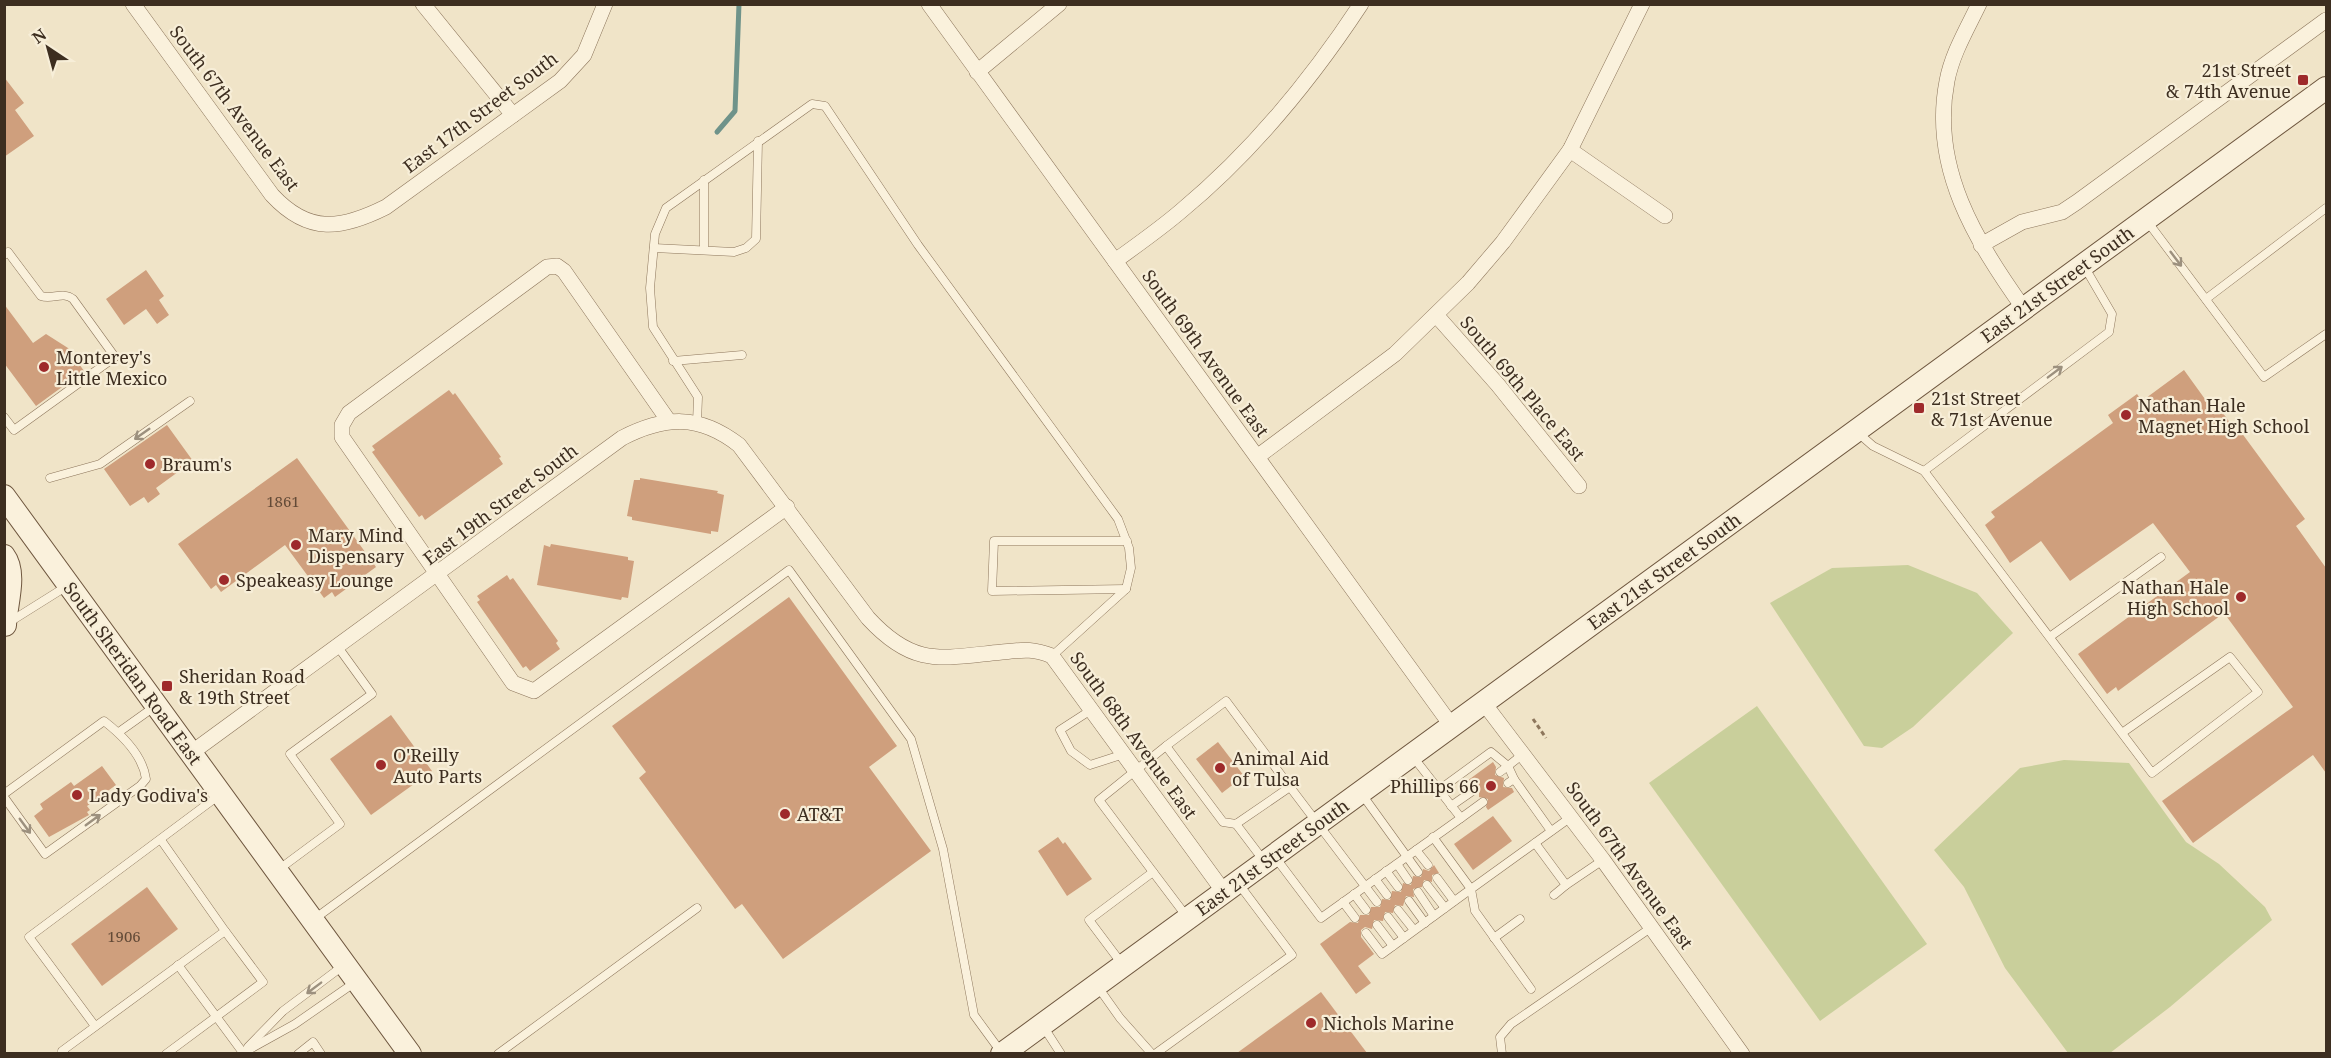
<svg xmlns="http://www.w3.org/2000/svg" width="2331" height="1058" font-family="'Noto Serif',serif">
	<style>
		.green { fill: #c9cf9b }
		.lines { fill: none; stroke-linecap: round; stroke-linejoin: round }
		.stream { stroke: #6f938a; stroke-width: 5 }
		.building { fill: #cf9f7d }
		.service-casing { stroke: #8d765c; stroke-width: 9 }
		.minor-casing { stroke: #8d765c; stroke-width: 16 }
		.secondary-casing { stroke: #6f573f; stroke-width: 24 }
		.path { stroke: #8d765c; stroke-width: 3; stroke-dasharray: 4.5 3; stroke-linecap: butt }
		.service { stroke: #faf1dc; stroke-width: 8 }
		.minor { stroke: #faf1dc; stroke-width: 15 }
		.secondary { stroke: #faf1dc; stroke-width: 22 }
		.oneway { stroke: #9c907e }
		.poi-dot { fill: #9e2a2b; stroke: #f7eed8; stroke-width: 2 }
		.labels { text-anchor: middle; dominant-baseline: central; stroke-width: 4.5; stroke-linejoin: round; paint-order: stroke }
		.number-label { font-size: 15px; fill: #624a37 }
		.poi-label { font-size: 18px; fill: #3d2e20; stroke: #f7eed8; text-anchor: start }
		.street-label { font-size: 18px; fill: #3d2e20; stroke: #f7eed8 }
	</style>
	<rect width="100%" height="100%" fill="#f0e4c8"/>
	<!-- green -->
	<g class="green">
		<polygon points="1908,565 1977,593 2013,633 1913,727 1882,748 1864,746 1770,603 1832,568"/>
		<polygon points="1757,706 1927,944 1820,1021 1649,783"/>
		<polygon points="2064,760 2129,763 2186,842 2219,864 2265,907 2272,920 2170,1007 2110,1053 2068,1053 2005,968 1964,887 1934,850 2020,768"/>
	</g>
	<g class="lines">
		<!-- stream -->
		<polyline class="stream" points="717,132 735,111 739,4"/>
	</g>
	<!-- building -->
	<g class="building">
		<polygon points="4,77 24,103 15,110 34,136 4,157"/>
		<polygon points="146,270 164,296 159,300 169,315 157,324 146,309 124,325 106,299"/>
		<polygon points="4,304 33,343 46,334 68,348 84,371 36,406 4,363"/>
		<polygon points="2184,370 2215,413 2220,409 2238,434 2241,432 2305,519 2296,526 2326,568 2326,773 2313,755 2193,843 2162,801 2293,707 2224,613 2118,691 2116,687 2107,694 2078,654 2190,572 2153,523 2070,581 2041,541 2010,563 1985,525 1995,517 1991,512 2113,423 2108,415 2137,394 2142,401"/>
		<polygon points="449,390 453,395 455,393 501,457 499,458 503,464 425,520 422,515 419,517 372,452 375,450 372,446"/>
		<polygon points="167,425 193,461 156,488 160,494 148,503 144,497 130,506 104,469"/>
		<polygon points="297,458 376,567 335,597 332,592 324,598 285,545 221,592 216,585 211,589 178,544"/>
		<polygon points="640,478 718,491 717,493 724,495 718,532 711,531 711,534 632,520 632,517 627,516 634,480 640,480"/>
		<polygon points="551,544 628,557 628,560 634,561 628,598 622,597 621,600 537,585 544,545 550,547"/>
		<polygon points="507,575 510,580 513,578 558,641 556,643 560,649 530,671 526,666 523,668 477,602 480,600 477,596"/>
		<polygon points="789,597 897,746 869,767 931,851 783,959 742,904 735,909 639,778 646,772 612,726"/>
		<polygon points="391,715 432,771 371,815 330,759"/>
		<polygon points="1218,742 1244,776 1222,793 1196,759"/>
		<polygon points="1493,762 1496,767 1495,775 1504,778 1503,787 1512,788 1514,792 1488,810 1486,807 1488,799 1479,797 1479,786 1470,785 1467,781"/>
		<polygon points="102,766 116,785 87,806 90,810 87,812 89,815 49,837 34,816 43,809 40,804 71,782 74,786"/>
		<polygon points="1493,816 1512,841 1473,870 1454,844"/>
		<polygon points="1058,837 1063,844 1065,842 1092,879 1067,896 1038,851"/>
		<polygon points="1434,865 1439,873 1432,875 1432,882 1424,880 1422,887 1413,889 1414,897 1406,896 1403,906 1395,905 1393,913 1385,912 1383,921 1374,920 1372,929 1365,927 1361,930 1361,937 1374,954 1358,966 1371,983 1356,994 1320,944 1350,922 1358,923 1360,915 1369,915 1371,907 1380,907 1382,899 1390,900 1392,891 1401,892 1403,883 1411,885 1413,876 1421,877 1423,869 1429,871"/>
		<polygon points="147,887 178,929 102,986 71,944"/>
		<polygon points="1321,992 1367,1053 1237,1053"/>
	</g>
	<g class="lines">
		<defs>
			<g id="service">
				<polyline points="704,180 704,250"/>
				<polyline points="2147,221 2264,377 2326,334"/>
				<polyline points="654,248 734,252 746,248 756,239 758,141"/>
				<path d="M4,255l4,-3 33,44c11,4 22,-5 32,3l42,58 -101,73 -10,-13"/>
				<polyline points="2206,299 2326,208"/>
				<polyline points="673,361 742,355"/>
				<polyline points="697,423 698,397 653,327 650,288 655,234 666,208 812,104 825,106 918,245 1118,519 1129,548 1131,568 1126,589 1052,656"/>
				<polyline points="1857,432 1873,446 1924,471 2152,773 2258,692 2230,657 2122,733"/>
				<polyline points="1924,471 2109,332 2112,314 2084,266"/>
				<polyline points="50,478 100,464 190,401"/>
				<polyline points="1126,589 992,591 994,541 1127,541"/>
				<polyline points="8,623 67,586"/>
				<polyline points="2051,636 2161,557"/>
				<polyline points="1091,710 1060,730 1071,751 1090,765 1124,754"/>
				<polyline points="119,732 154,707"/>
				<polyline points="1166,746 1226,701 1290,787"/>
				<polyline points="1500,772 1508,766 1514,779 1508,783"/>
				<polyline points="1514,779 1551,831"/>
				<polyline points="1439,790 1491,752 1508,766 1523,754"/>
				<polyline points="1361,793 1418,872"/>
				<path d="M4,794l100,-73c18,14 39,35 42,58l-6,7 -95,68 -41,-57"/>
				<polyline points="1451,806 1474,790"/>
				<polyline points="1461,818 1483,802"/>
				<polyline points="1236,824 1264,861"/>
				<polyline points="1535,843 1566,885 1603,860"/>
				<polyline points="1416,850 1428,865"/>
				<polyline points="1275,857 1321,918 1461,818 1414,758"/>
				<polyline points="1397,864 1408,880"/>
				<polyline points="278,870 340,824 290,754 372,694 338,647"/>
				<polyline points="1386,871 1398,887"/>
				<polyline points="1153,872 1099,800 1166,746 1223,822 1236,824 1290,787 1377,902"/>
				<polyline points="1437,878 1454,901"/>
				<polyline points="1375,879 1387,895"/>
				<polyline points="1427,885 1445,908"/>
				<polyline points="1418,892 1434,916"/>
				<polyline points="1354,894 1366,910"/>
				<polyline points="1554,895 1566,885"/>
				<polyline points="1409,901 1425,923"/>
				<polyline points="1343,902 1355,918"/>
				<polyline points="1398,910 1414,930"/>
				<polyline points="1388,917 1404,938"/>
				<polyline points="313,920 789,570 911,739 943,849 974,1015 1001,1052"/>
				<polyline points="1377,925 1393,946"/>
				<polyline points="1366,933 1382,954 1471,889 1433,837"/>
				<polyline points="1494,938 1520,919"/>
				<polyline points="1122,964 1089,920 1153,872 1187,917"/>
				<polyline points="178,965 244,1054"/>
				<polyline points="1098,987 1120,1018 1152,1054"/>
				<polyline points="1531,989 1475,911 1471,889 1571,817"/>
				<polyline points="95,1026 29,937 218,796"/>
				<polyline points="1043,1026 1061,1054"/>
				<polyline points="248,1047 283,1011 344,965"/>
				<polyline points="65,1054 62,1051 225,931 161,840"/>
				<polyline points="166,1054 263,982 225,931"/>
				<polyline points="241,1054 295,1024 354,983"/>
				<polyline points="298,1054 313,1042 321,1054"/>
				<polyline points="498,1054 697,908"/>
				<polyline points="1155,1054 1292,955 1238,883"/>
				<polyline points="1502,1054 1500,1037 1511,1024 1652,927"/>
			</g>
			<g id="minor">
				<path d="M133,4l139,191c37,40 70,34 114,12l174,-126 24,-26 21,-51"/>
				<polyline points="423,4 513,115"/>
				<polyline points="929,4 1451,725"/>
				<path d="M1979,4c-12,25 -27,50 -32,77 -17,87 29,160 77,228"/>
				<polyline points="977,72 1059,4"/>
				<polyline points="1570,150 1665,216"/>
				<polyline points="1981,245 2022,222 2062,212 2077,202 2326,20"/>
				<path d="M1115,261c22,-16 45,-32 66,-50 70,-58 130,-131 180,-207"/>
				<polyline points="1437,316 1498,385 1579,486"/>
				<polyline points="668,420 564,271 557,266 547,267 349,413 342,425 342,437 513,683 534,691 787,507"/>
				<polyline points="1257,457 1395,354 1468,283 1503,242 1570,150 1642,4"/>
				<polyline points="1483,702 1603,860 1742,1054"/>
				<path d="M191,753l431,-315c43,-22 77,-24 117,7l129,173c46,50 73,40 134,34 21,-2 30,-4 50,4l172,236"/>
			</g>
			<g id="secondary">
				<polyline points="4,496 410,1054"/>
				<path d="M4,556c13,17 2,49 1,69"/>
				<polyline points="1002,1054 2326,88"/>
			</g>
		</defs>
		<!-- service casing -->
		<use href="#service" class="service-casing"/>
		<!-- minor casing -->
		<use href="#minor" class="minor-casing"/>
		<!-- secondary casing -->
		<use href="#secondary" class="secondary-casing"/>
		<!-- path -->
		<polyline class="path" points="1533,719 1546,738"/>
		<!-- service -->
		<use href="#service" class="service"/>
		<!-- minor -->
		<use href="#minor" class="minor"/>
		<!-- secondary -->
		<use href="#secondary" class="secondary"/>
	</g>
	<!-- one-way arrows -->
	<defs><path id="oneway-shaft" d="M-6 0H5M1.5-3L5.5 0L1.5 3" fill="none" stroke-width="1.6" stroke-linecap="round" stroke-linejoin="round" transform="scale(1.5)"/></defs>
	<g class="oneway">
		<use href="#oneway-shaft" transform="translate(2176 259) rotate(53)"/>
		<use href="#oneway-shaft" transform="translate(2055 372) rotate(-37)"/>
		<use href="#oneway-shaft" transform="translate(142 434) rotate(145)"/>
		<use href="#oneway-shaft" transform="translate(93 820) rotate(-36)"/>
		<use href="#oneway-shaft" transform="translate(25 826) rotate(54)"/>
		<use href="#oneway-shaft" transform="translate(314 988) rotate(143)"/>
	</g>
	<!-- markers -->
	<g class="poi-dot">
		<rect x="2297" y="74" width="12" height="12" rx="3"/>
		<circle cx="44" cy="367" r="6"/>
		<rect x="1913" y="402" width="12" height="12" rx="3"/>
		<circle cx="2126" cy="415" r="6"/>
		<circle cx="150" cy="464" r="6"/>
		<circle cx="296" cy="545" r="6"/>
		<circle cx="224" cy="580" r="6"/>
		<circle cx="2241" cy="597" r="6"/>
		<rect x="161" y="680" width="12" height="12" rx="3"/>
		<circle cx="381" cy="765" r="6"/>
		<circle cx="1220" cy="768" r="6"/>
		<circle cx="1491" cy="786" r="6"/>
		<circle cx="77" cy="795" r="6"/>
		<circle cx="785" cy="814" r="6"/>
		<circle cx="1311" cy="1023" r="6"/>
	</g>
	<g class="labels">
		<!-- number labels -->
		<g class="number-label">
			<text x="283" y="501">1861</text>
			<text x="124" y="936">1906</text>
		</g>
		<!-- poi labels -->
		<g class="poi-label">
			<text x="2291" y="70" text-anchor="end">21st Street<tspan x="2291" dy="21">&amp; 74th Avenue</tspan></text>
			<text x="56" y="357">Monterey's<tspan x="56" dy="21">Little Mexico</tspan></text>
			<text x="1931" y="398">21st Street<tspan x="1931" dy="21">&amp; 71st Avenue</tspan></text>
			<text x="2138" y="405">Nathan Hale<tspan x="2138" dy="21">Magnet High School</tspan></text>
			<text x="162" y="464">Braum's</text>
			<text x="308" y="535">Mary Mind<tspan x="308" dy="21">Dispensary</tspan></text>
			<text x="236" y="580">Speakeasy Lounge</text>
			<text x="2229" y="587" text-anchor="end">Nathan Hale<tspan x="2229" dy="21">High School</tspan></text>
			<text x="179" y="676">Sheridan Road<tspan x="179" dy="21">&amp; 19th Street</tspan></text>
			<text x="393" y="755">O'Reilly<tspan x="393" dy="21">Auto Parts</tspan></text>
			<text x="1232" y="758">Animal Aid<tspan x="1232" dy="21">of Tulsa</tspan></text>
			<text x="1479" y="786" text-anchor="end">Phillips 66</text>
			<text x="89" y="795">Lady Godiva's</text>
			<text x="797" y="814">AT&amp;T</text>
			<text x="1323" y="1023">Nichols Marine</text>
		</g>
		<!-- street labels -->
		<g class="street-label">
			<text transform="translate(235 108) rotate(53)">South 67th Avenue East</text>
			<text transform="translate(480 112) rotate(-37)">East 17th Street South</text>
			<text transform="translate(2057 284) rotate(-36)">East 21st Street South</text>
			<text transform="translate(1206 353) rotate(54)">South 69th Avenue East</text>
			<text transform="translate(1523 388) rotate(50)">South 69th Place East</text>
			<text transform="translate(500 504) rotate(-37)">East 19th Street South</text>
			<text transform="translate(1664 571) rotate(-36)">East 21st Street South</text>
			<text transform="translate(133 673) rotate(54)">South Sheridan Road East</text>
			<text transform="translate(1134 735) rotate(54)">South 68th Avenue East</text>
			<text transform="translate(1272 857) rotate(-36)">East 21st Street South</text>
			<text transform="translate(1630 865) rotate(54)">South 67th Avenue East</text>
		</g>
	</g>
	<!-- border -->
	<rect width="2331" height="1058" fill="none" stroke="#3d2e20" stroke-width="12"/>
	<!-- north arrow -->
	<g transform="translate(48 48) rotate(324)" stroke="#f7eed8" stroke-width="4.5" paint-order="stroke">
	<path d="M0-4.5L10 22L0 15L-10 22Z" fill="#3d2e20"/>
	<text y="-9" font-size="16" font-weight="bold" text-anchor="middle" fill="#3d2e20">N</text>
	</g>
</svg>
